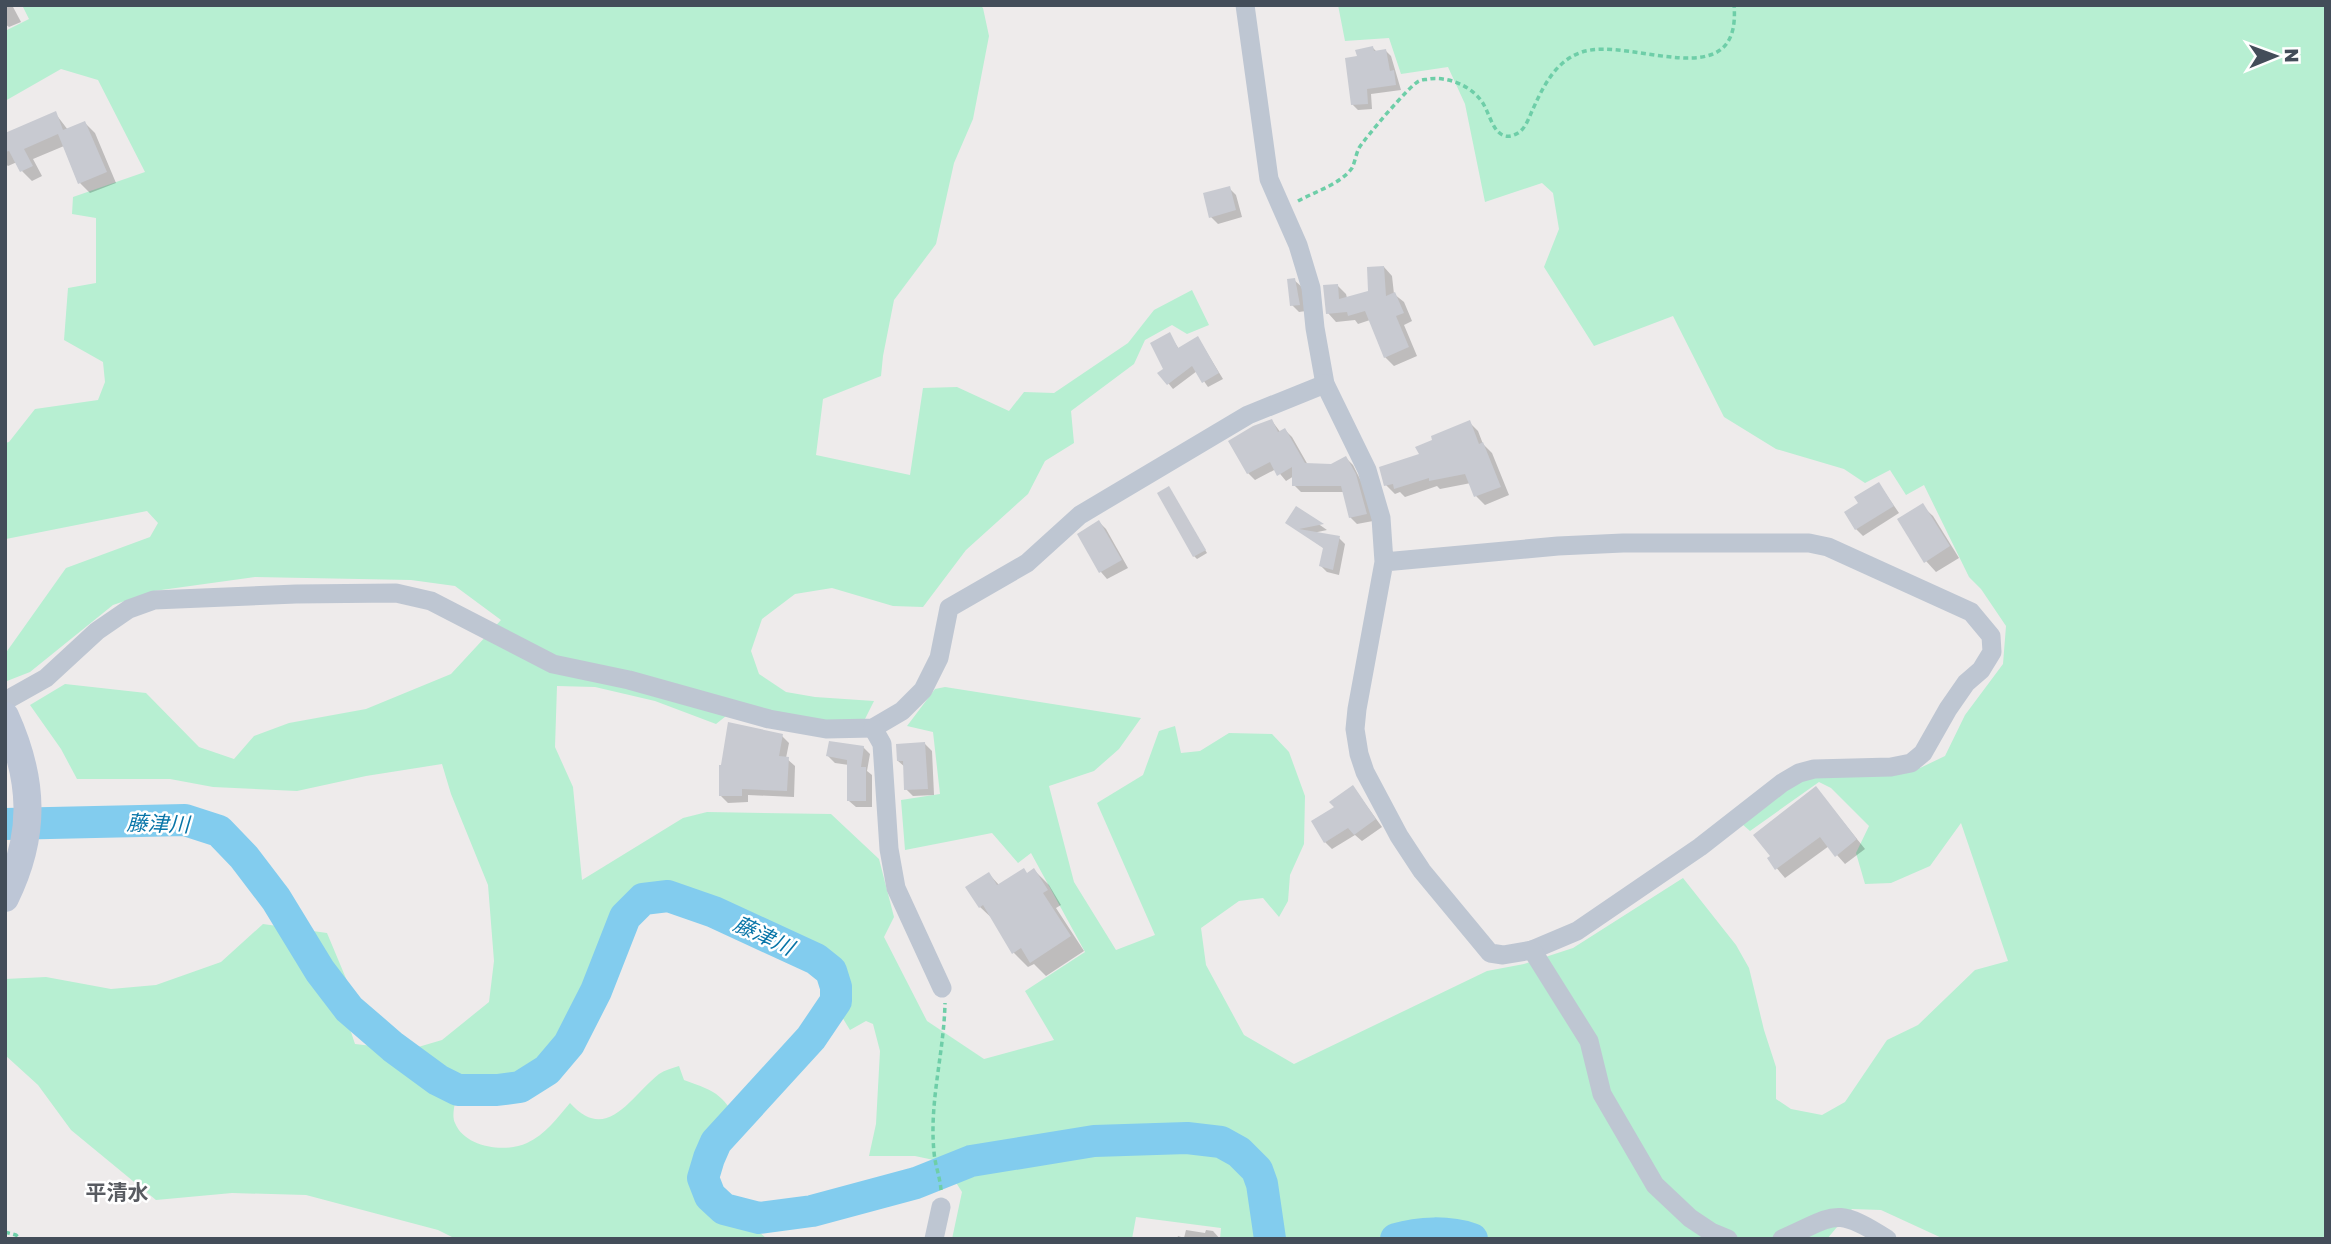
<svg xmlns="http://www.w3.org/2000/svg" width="2331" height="1244" font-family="'Golos Text','Noto Sans JP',sans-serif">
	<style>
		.green { fill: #b7efd2 }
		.shadow { fill: #0003 }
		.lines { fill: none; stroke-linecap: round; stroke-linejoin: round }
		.river { stroke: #82ccee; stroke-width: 32 }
		.building { fill: #c8cad1 }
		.path { stroke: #6ecea8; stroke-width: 3.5; stroke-dasharray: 5 3.5; stroke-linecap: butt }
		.minor { stroke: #bec6d2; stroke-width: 19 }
		.secondary { stroke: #bdc6d6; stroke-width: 28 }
		.labels { text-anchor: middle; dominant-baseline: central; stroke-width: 5; stroke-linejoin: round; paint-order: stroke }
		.water-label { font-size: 21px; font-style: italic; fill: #0875a8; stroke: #fff }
		.neighbourhood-label { font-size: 21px; font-weight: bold; fill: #585b61; stroke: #fff }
	</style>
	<rect width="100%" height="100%" fill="#eeebeb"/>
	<!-- green -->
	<path class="green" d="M22,5h958l3,3 6,28 -16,83 -19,44 -18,81 -42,56 -11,56 -2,20 -58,23 -7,56 94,20 13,-87 34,-1 52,24 15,-19 30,1 74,-50 26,-33 38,-20 17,35 -22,9 -15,-9 -27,15 -11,24 -63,47 3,32 -29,18 -17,33 -62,56 -43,57 -30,-1 -61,-18 -37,6 -33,25 -11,32 8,23 27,18 29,5 59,4 -10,20 -41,3 -82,-20 -25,20 -61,-23 -60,-14 -38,-1 -2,61 18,40 9,93 101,-62 24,-6 124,2 48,45 15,58 -10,20 43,84 57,38 70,-19 -29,-49 60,-39 -54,-99 -13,10 -26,-30 -87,17 -4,-50 39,-6 -7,-62 -26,-6 28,-37 10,-2 196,31 -22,31 -25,22 -45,15 25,96 42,68 39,-15 -58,-132 46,-28 16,-44 16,-5 6,27 19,-2 29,-18 43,1 17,18 16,44 -1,48 -14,31 -2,26 -9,16 -16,-19 -24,3 -38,27 5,37 38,70 50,29 193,-93 37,-7 49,-16 110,-70 53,67 13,23 15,62 12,37v32l15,10 31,6 23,-13 42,-62 31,-15 57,-55 33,-9 -47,-138 -31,43 -39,17 -26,1 -9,-31 13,-27 -38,-38 -12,-6 -69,49 -8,-7 34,-30 42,-21 102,-5 25,-12 20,-41 38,-51 3,-38 -25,-37 -12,-12 -45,-92 -18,10 -16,-25 -25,13 -21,-14 -68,-20 -52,-32 -51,-101 -79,30 -50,-79 15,-38 -6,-36 -11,-10 -57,19 -20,-98 -17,-37 -47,7 -12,-36 -44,3 -7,-36h988v1234h-382l-63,-29 -29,-1 -25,30h-607l1,-11 -85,-11 -4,22h-180l10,-47 -19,-30 -28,-6h-46l7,-32 4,-73 -7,-27 -7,-3 -16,9 -11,-18 6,-21 -10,-23 -29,-21 -125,-54 -37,1 -17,11 -59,130 -23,28 -24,18 -33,5 -30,-1v14l-3,3c-1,7 -3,15 0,21 10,25 51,30 72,20 18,-8 30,-25 43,-40 37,41 60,-6 89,-29 6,-4 14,-6 20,-8l5,14c34,12 40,15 57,48 -6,9 -15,19 -18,29 -15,36 20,60 44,82h-311l-18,-9 -132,-35 -74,-2 -76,7 -85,-70 -33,-45 -33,-30v-76l41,-2 65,12 45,-4 65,-23 42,-38 64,9 23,55 -1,38 6,18 53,6 34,-10 47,-38 5,-41 -6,-76 -37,-91 -9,-30 -76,12 -69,15 -84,-4 -43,-8h-93l-16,-30 -31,-44 35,-21 81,9 53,54 35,12 20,-23 35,-13 77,-14 85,-35 50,-54 -46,-34 -44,-6 -156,-3 -101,14 -41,14 -83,67 -23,9 -2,-27 61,-86 84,-31 8,-14 -11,-12 -141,28 -1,-4v-92l4,-1 26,-33 63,-9 7,-18 -2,-20 -39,-22 4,-52 28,-5v-65l-24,-4 1,-17 72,-25 -47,-92 -37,-11 -56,32v-70l24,-12z"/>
	<!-- shadow -->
	<g class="shadow">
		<polygon points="5,5 12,5 21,22 9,27 5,24"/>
		<polygon points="1373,48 1377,52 1385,50 1391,56 1401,90 1371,94 1372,109 1358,110 1352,104 1359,58"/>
		<polygon points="55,113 68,130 85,123 95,133 116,183 90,193 80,183 64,146 33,159 42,176 32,181 22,171 17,162 8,166 5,163 5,135"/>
		<polygon points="1229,188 1236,195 1242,217 1218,224 1211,217"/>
		<polygon points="1384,267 1392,276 1394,294 1404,302 1412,321 1404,325 1417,356 1394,366 1385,357 1370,320 1358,324 1355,320 1336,322 1328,313 1337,285 1346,294 1347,298 1370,292"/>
		<polygon points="1294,280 1302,287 1306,311 1299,312 1292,305"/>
		<polygon points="1169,334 1179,349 1198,338 1223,379 1208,387 1197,371 1173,389 1160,373 1165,369"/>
		<polygon points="1272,421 1281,433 1285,430 1292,437 1308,465 1331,466 1346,458 1353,465 1362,483 1373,521 1357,524 1350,517 1345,492 1301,492 1294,485 1294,476 1286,481 1276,469 1255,480 1248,473"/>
		<polygon points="1469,422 1478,431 1483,444 1492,453 1509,495 1485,505 1476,496 1471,483 1440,489 1437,486 1405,497 1400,492 1395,494 1386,485 1421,455"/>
		<polygon points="1879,484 1899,513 1863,536 1856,529 1860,503"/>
		<polygon points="1169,488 1207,553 1197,559 1194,556"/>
		<polygon points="1922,506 1933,516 1959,558 1936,572 1926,561"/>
		<polygon points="1297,509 1327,530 1313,533 1339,538 1345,544 1339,575 1327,572 1321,566 1325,549 1288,523"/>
		<polygon points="1099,522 1106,529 1128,568 1107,579 1101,572"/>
		<polygon points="782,736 789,743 786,758 795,766 794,797 748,795 748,802 728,803 721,796"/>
		<polygon points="925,744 932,751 934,795 913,796 906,789 905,767 898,761"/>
		<polygon points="863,747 870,754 867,771 872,775 872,807 856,807 849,801 849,765 835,763 828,756"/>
		<polygon points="1353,787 1382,827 1362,841 1355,835 1332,849 1325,842 1336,808"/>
		<polygon points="1816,788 1865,849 1845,864 1829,846 1785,878 1769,859"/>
		<polygon points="1034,870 1049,885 1061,905 1056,908 1084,951 1046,976 1034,964 1028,967 1014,953 996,922 980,907 989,874 1000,886"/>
		<polygon points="1186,1230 1205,1233 1206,1230 1213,1231 1220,1239 1177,1239 1178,1236 1184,1238"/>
	</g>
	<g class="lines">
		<!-- river -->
		<g class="river">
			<polyline points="5,824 185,820 219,831 244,857 276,899 320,971 349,1009 393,1047 438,1080 458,1090 497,1090 520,1087 547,1070 569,1044 596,991 625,917 643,899 668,896 714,912 816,959 831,971 836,987 836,1001 811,1038 716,1142 709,1158 703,1178 710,1196 724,1209 759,1218 812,1211 916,1183 971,1161 1094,1141 1187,1138 1221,1142 1239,1152 1257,1170 1262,1184 1270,1239"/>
			<path d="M1396,1239c23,-7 53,-8 76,0"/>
		</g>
	</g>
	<!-- building -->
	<g class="building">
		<polygon points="1373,46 1374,51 1386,49 1390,71 1394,70 1396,85 1367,89 1368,104 1351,105 1345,58 1357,56 1355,50"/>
		<polygon points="56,111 63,130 85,121 107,172 78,184 58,134 24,149 33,166 20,172 9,151 5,152 5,133"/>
		<polygon points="1230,186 1236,210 1209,218 1203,193"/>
		<polygon points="1384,266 1386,296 1395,292 1404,313 1396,316 1409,347 1384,358 1365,311 1348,316 1347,312 1326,314 1323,285 1338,284 1339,299 1368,291 1367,267"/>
		<polygon points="1295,278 1300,305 1290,306 1287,279"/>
		<polygon points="1170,332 1178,348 1198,336 1219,373 1202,383 1192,366 1167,385 1157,373 1163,369 1150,343"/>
		<polygon points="1272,419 1278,432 1285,428 1305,463 1331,464 1346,456 1356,474 1367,514 1349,518 1341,486 1292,486 1292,467 1277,476 1270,462 1247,474 1228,441 1253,426"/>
		<polygon points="1470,420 1479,444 1483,442 1501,487 1474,497 1465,474 1429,481 1429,478 1394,489 1393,484 1384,486 1379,467 1419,454 1415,447 1432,440 1431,436"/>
		<polygon points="1879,482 1894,506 1855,530 1844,512 1858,503 1854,497"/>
		<polygon points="1169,486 1206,550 1193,557 1157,493"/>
		<polygon points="1923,503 1950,546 1924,563 1897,519"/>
		<polygon points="1296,506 1324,524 1299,529 1340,536 1333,570 1319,566 1323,548 1285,523"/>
		<polygon points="1099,520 1122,560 1099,573 1077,534"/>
		<polygon points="728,722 783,734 779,756 789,757 787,791 742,789 742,796 719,796 719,765 721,765"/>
		<polygon points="829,741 864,746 861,767 866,767 866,801 847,801 847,760 826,756"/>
		<polygon points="925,742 928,789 904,790 903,761 897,761 896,744"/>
		<polygon points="1353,785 1376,819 1354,835 1348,828 1324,843 1311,821 1334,807 1329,802"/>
		<polygon points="1816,786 1857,839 1835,857 1820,837 1775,870 1767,858 1770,856 1753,835"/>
		<polygon points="1024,868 1027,873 1034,868 1048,890 1043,893 1071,936 1030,963 1021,948 1012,954 983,905 979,908 965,887 989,872 997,885"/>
	</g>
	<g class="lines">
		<!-- path -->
		<g class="path">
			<path d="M1298,201c16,-9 43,-17 54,-33 3,-6 4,-14 7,-20 6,-10 51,-63 60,-67 3,-2 7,-1 10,-2 20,-3 45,8 55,26 7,12 12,41 34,28 7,-4 11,-15 14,-22 11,-24 23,-50 50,-59 49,-16 160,47 152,-47"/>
			<path d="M941,1190c-1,-13 -6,-25 -7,-38 -5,-50 10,-99 11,-149"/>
			<polyline points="5,1232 16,1235 20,1239"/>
		</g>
		<!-- minor -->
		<g class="minor">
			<polyline points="1245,5 1269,179 1298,245 1311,288 1315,328 1325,384 1367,470 1381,518 1384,562 1357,709 1355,729 1359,754 1365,772 1399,836 1422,871 1490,953 1503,955 1532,950 1577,931 1700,847 1782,783 1799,773 1814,769 1891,767 1911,763 1923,753 1948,709 1966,683 1981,670 1992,652 1991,636 1971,612 1828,547 1809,543 1623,543 1558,546 1384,562"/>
			<polyline points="5,701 46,678 97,631 129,609 154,600 296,594 396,593 431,601 553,664 629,680 769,719 826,729 873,728 902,711 923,690 939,658 949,608 1027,563 1080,515 1248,415 1325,384"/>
			<polyline points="873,728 882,744 889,849 896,888 942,988"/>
			<polyline points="1532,950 1589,1041 1602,1094 1655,1185 1690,1218 1711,1232 1728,1239"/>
			<polyline points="934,1239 941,1207"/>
			<path d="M1782,1239c53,-23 52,-34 105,0"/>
		</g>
		<!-- secondary -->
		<path class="secondary" d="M5,716c29,64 31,119 0,182"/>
	</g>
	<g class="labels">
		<!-- water labels -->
		<g class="water-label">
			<text transform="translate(158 823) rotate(2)">藤津川</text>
			<text transform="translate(764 935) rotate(25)">藤津川</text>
		</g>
		<!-- neighbourhood labels -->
		<g class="neighbourhood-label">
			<text x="117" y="1192">平清水</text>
		</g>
	</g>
	<!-- border -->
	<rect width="2331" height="1244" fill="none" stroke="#434d59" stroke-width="14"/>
	<!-- north arrow -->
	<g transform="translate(2275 56) rotate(89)" stroke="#ffffff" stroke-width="5" paint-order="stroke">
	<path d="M0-5L12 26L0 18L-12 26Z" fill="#434d59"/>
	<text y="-10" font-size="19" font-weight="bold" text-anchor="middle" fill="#434d59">N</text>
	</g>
</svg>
